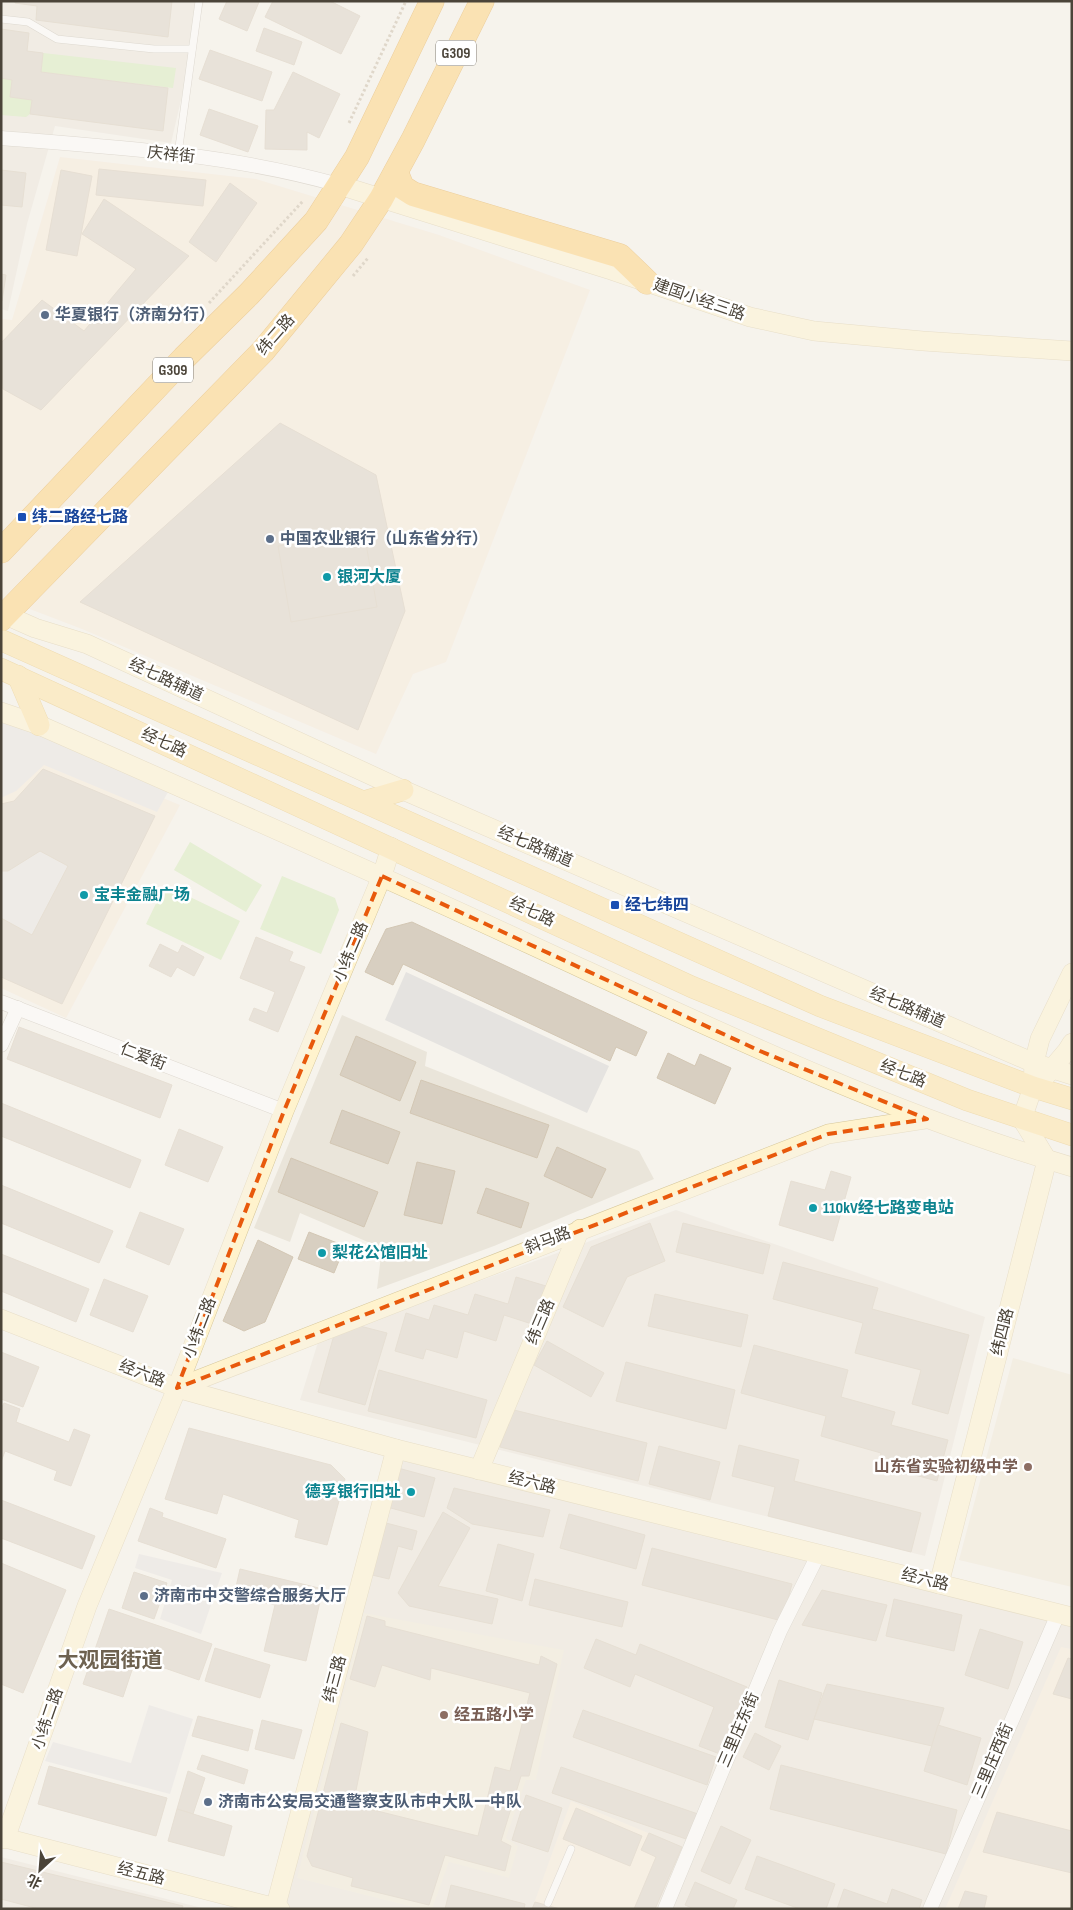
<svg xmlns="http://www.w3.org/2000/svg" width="1073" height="1910" font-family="'Sofia Sans Condensed','Noto Sans SC',sans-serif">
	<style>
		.residential { fill: #eae5da }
		.commercial { fill: #f7ead8 }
		.education { fill: #efe8d6 }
		.green { fill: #d2eab5 }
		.parking { fill: #e5e3e0 }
		.building { fill: #d8cfc1; stroke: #d3c7b4 }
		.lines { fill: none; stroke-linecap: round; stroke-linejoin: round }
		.lane-casing { stroke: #c2bbae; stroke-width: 8 }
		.street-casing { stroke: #c2bbae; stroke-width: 15 }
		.secondary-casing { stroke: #d6c79b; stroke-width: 20 }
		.primary-casing { stroke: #e6c16a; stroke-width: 22 }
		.highway-casing { stroke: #e0a43c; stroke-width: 25 }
		.path { stroke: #c4b79f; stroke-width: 3; stroke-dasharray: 2.5 2.5; stroke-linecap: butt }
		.lane { stroke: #fff; stroke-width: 7 }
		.street { stroke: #fff; stroke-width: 14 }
		.secondary { stroke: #fff3cd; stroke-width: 19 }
		.primary { stroke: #ffe39c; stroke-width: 21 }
		.highway { stroke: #ffcf6e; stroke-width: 24 }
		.marked { fill: none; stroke: #e8590c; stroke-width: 4; stroke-dasharray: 10 6; stroke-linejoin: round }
		.service-dot { fill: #5c6f8a; stroke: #fff; stroke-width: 2 }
		.transit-dot { fill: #1a4fb4; stroke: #fff; stroke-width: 2 }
		.culture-dot { fill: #0f9aa8; stroke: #fff; stroke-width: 2 }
		.education-dot { fill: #8d6e63; stroke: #fff; stroke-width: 2 }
		.labels { text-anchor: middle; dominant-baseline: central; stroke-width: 5; stroke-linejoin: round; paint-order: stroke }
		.shield { fill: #fff; stroke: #817c74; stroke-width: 1 }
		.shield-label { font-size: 15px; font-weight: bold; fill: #4b4439 }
		.street-label { font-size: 16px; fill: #4b4439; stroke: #fff }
		.service-label { font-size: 16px; font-weight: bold; fill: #4e5e75; stroke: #fff; text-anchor: start }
		.transit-label { font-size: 16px; font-weight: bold; fill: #164399; stroke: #fff; text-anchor: start }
		.culture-label { font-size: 16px; font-weight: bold; fill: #0d838f; stroke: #fff; text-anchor: start }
		.education-label { font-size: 16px; font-weight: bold; fill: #785e54; stroke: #fff; text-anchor: end }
		.district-label { font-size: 21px; font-weight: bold; fill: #6e6250; stroke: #fff }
	</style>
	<rect width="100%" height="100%" fill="#f6f3ec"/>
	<!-- residential -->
	<g class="residential">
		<polygon points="1,1 204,1 171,143 55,126 27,224 8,311 1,309"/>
		<polygon points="342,1015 427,1052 425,1066 639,1151 654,1179 494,1246 377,1289 382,1248 300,1213 290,1242 254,1228"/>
		<polygon points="676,1210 985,1317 925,1556 300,1400 319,1339"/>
		<polygon points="396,1449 1072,1613 1072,1909 278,1909"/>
		<polygon points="1,1857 206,1909 1,1909"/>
	</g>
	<!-- commercial -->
	<g class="commercial">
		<polygon points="60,157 256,179 439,235 590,290 446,662 413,674 376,754 82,629 1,598 1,319 12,320"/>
		<polygon points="1,732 180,805 66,1018 1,988"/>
		<polygon points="1061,1647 1072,1649 1072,1909 945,1909"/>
		<polygon points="571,1801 682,1847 655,1909 532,1909"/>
	</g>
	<!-- education -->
	<g class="education">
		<polygon points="1013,1358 1072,1375 1072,1587 959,1560"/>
		<polygon points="364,1613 564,1650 536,1780 526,1780 506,1838 518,1846 509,1878 449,1862 432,1909 421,1909 297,1878"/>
	</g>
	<!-- green -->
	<g class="green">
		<polygon points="43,53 176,68 173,88 41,72"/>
		<polygon points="1,78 12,80 10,97 32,100 30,114 26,117 1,115"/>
		<polygon points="190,842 262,885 246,912 174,870"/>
		<polygon points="282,876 335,898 339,910 321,954 260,929"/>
		<polygon points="165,885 240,921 221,960 146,924"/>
	</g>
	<!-- parking -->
	<g class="parking">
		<polygon points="1,720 116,764 168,792 157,812 44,765 16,791 1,798"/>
		<polygon points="40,851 68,866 32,935 1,918 1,871 8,871"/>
		<polygon points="406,972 609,1066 587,1113 385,1020"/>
		<polygon points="139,1554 222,1573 201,1634 160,1619 172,1580 135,1568"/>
		<polygon points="149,1705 193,1719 170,1794 45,1761 53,1742 131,1763"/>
	</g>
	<!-- building -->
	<g class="building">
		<polygon points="15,1 172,1 168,37 36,20 37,6 15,3"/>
		<polygon points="227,1 259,2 247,31 219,19"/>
		<polygon points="273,1 330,1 360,16 341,54 265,17"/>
		<polygon points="264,28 302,42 294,65 256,51"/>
		<polygon points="1,29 29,33 27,51 43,53 41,72 168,88 163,131 30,114 32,100 10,97 12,80 1,78"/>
		<polygon points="210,50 272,72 262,101 199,79"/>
		<polygon points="293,72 340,94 319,138 307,132 307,150 265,149 266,110 274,110"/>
		<polygon points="209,109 258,126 248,152 200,135"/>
		<polygon points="99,169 206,180 203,206 96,195"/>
		<polygon points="1,170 26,173 22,207 1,205"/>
		<polygon points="61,170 92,176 77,256 46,250"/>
		<polygon points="230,183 257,203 216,262 189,242"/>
		<polygon points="104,199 189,256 41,410 3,389 1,343 42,300 84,331 136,269 82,234"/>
		<polygon points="1,274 6,275 2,301 1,301"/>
		<polygon points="280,423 376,475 405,611 358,730 80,602"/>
		<polygon points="364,532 377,607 291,622 278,546"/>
		<polygon points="43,769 155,816 62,1004 1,977 1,918 32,935 68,866 40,851 8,871 1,871 1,804 14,801"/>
		<polygon points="412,922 647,1032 636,1056 616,1047 610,1061 403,964 393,985 365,972 386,929"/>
		<polygon points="256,937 293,952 289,961 305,967 278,1032 249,1020 254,1008 267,1013 275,992 240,978"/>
		<polygon points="160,944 178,953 182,945 204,957 194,976 177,967 171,977 149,966"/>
		<polygon points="19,1027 172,1085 160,1118 7,1059"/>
		<polygon points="356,1036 416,1062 400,1101 340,1075"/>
		<polygon points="668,1053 695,1066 700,1054 731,1068 715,1104 657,1078"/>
		<polygon points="421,1080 549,1125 537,1158 410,1113"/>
		<polygon points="1,1103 141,1160 130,1188 1,1136"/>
		<polygon points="342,1110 400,1132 388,1164 330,1143"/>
		<polygon points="179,1129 223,1147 208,1182 165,1165"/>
		<polygon points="557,1147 606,1169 592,1198 544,1176"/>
		<polygon points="291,1158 378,1192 364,1227 278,1192"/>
		<polygon points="417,1162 455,1171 442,1224 404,1215"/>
		<polygon points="831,1171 851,1177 833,1241 779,1225 791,1181 825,1190"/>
		<polygon points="1,1185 113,1231 99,1263 1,1223"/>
		<polygon points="486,1188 529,1203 521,1228 477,1213"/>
		<polygon points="140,1212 184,1229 169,1265 126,1247"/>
		<polygon points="650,1223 665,1261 627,1277 603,1327 563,1307 591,1247"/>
		<polygon points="683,1223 770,1245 763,1274 676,1252"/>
		<polygon points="309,1232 345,1246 334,1273 298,1259"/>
		<polygon points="258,1240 293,1257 265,1322 244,1331 223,1321"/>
		<polygon points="1,1254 89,1289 76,1322 1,1291"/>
		<polygon points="783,1262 878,1288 872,1309 969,1335 948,1414 912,1404 921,1370 855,1353 863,1323 773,1299"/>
		<polygon points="516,1277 546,1286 535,1325 504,1315 496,1341 464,1331 457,1358 426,1349 423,1359 395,1351 406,1313 429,1320 434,1305 468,1315 475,1294 508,1304"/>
		<polygon points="104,1279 148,1296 133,1332 90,1315"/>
		<polygon points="655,1294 748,1315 741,1347 648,1326"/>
		<polygon points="356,1325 387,1333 365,1405 318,1392 334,1335"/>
		<polygon points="547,1341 604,1373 591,1397 534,1365"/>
		<polygon points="754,1345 848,1370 841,1397 895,1412 891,1425 948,1440 937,1481 878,1465 881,1453 821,1436 826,1416 741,1393"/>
		<polygon points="1,1352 39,1367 23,1407 1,1399"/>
		<polygon points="626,1362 735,1390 726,1429 616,1401"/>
		<polygon points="379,1370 487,1400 476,1438 368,1411"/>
		<polygon points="4,1403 20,1409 16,1422 69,1442 74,1429 90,1435 71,1486 54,1480 57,1471 5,1451 1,1462 1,1409"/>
		<polygon points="510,1409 647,1443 638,1481 500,1447"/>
		<polygon points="189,1428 331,1465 345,1479 327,1545 295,1537 299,1520 223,1494 217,1514 165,1499"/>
		<polygon points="739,1445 799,1460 794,1481 921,1513 911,1552 768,1516 775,1487 732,1476"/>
		<polygon points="659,1446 720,1462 710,1500 649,1484"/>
		<polygon points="398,1468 435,1478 424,1517 387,1507"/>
		<polygon points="454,1488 550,1510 543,1537 472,1524 447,1508"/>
		<polygon points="1,1500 95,1536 82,1569 1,1538"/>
		<polygon points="150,1508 163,1513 162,1517 226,1539 216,1568 138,1541"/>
		<polygon points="443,1512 470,1528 438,1586 498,1599 492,1624 409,1606 398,1593"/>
		<polygon points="569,1514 645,1535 636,1569 560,1548"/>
		<polygon points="386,1523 417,1531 412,1550 398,1546 389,1579 372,1575"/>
		<polygon points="498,1544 534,1554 522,1601 486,1591"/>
		<polygon points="652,1548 792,1584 782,1621 642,1585"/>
		<polygon points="1,1563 66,1590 23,1693 1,1684"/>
		<polygon points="240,1569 323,1589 306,1661 264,1651 275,1605 234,1596"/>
		<polygon points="134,1572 167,1583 154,1619 122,1608"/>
		<polygon points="535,1579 628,1602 622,1627 529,1605"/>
		<polygon points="822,1590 887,1605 876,1641 802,1625"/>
		<polygon points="894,1599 962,1615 954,1651 886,1636"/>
		<polygon points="109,1609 212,1644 199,1680 136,1658 123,1697 83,1684"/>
		<polygon points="367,1616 385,1621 385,1626 539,1665 541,1656 557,1664 529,1776 521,1776 501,1841 511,1846 505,1871 445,1855 429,1905 351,1886 353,1878 312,1866 307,1856 341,1723 368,1732 353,1805 478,1836 495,1767 510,1771 530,1693 431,1668 430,1680 382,1665 375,1687 350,1679"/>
		<polygon points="980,1629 1023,1642 1008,1689 965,1675"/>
		<polygon points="596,1639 636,1655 640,1644 747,1687 720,1754 699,1746 714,1707 635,1674 630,1687 584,1668"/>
		<polygon points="215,1648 270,1665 260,1698 205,1681"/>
		<polygon points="1068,1658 1072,1659 1072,1699 1053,1694"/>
		<polygon points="779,1680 822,1693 808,1740 765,1727"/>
		<polygon points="827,1684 944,1708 932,1746 814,1719"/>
		<polygon points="583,1710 716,1757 707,1785 573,1737"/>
		<polygon points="198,1716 253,1730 248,1751 192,1736"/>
		<polygon points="262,1720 302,1730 294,1759 255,1749"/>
		<polygon points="938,1725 981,1738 967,1785 924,1771"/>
		<polygon points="755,1733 781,1746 769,1770 743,1757"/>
		<polygon points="202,1755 248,1770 244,1784 197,1769"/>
		<polygon points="781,1765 957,1810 946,1854 770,1809"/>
		<polygon points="49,1766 167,1798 156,1836 38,1804"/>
		<polygon points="561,1767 698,1814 689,1840 552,1793"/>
		<polygon points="188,1771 205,1778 193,1814 177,1809"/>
		<polygon points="526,1795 562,1808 548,1852 512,1840"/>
		<polygon points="576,1808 642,1836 630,1866 563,1839"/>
		<polygon points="177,1809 232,1826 224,1856 168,1841"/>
		<polygon points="997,1812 1072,1831 1072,1873 983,1852"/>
		<polygon points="721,1826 751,1840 730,1884 701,1871"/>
		<polygon points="649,1833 682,1847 655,1909 634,1909 656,1857 641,1850"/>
		<polygon points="757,1856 835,1884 826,1909 800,1909 745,1889"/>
		<polygon points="1,1862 183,1906 182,1909 39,1909 1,1899"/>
		<polygon points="695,1882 737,1900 733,1909 694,1909 685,1905"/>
		<polygon points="451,1885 525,1904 524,1909 445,1909"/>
		<polygon points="844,1889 887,1904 892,1889 922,1900 919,1909 837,1909"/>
		<polygon points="965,1891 987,1896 984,1909 958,1909"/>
		<polygon points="535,1902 560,1909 532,1909"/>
	</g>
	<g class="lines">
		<defs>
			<g id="lane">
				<polyline points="1,19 28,22 57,39 154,49 192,49"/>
				<polyline points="178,154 199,1"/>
				<polyline points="548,1903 571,1849"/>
			</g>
			<g id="street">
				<path d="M1,138c113,9 229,16 338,47"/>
				<polyline points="1,1002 284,1111"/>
				<polyline points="1,1045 18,1008"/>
				<polyline points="665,1909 780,1631 819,1553"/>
				<polyline points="930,1909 1058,1614"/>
			</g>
			<g id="secondary">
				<polyline points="339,185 611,270 750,317 814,331 923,341 1072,351"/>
				<polyline points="1,613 35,628 87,644 403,790 1034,1063 1072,1075"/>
				<path d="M1,712l38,13c164,72 328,144 490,219 178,82 355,168 543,223"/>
				<polyline points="1044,1078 1067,1051 1072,1043"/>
				<polyline points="1,1319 177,1388 396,1449 1072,1617"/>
				<polyline points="177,1388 828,1134 925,1119"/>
				<polyline points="479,1470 580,1229"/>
				<polyline points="939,1584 1047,1160 1022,1119 1033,1087 1034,1063 1040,1039 1072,973"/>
				<polyline points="1,1837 280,1909"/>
				<polyline points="5,1839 87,1606 177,1388 284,1111 382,876 391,847"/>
				<polyline points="275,1909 396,1449"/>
			</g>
			<g id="primary">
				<polyline points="1,640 820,1006 1033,1087 1072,1099"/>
				<polyline points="1,669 692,987 967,1100 1072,1135"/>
				<polyline points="18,676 39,725"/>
				<polyline points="366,801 403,790"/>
			</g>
			<g id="highway">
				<polyline points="396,172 402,187 413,194 620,256 647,282"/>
				<polyline points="1,551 184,358 249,294 316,221 357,157 432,1"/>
				<polyline points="1,619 263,351 351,244 381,199 413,140 482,1"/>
			</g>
		</defs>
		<!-- lane casing -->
		<use href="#lane" class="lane-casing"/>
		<!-- street casing -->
		<use href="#street" class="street-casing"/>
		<!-- secondary casing -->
		<use href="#secondary" class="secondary-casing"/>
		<!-- primary casing -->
		<use href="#primary" class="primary-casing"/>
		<!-- highway casing -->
		<use href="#highway" class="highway-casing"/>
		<!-- path -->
		<g class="path">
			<polyline points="349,123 406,1"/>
			<polyline points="353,276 368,258"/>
			<polyline points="209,303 303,201"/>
		</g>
		<!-- lane -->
		<use href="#lane" class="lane"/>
		<!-- street -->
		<use href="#street" class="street"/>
		<!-- secondary -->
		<use href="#secondary" class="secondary"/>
		<!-- primary -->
		<use href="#primary" class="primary"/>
		<!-- highway -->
		<use href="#highway" class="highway"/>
	</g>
	<!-- marked area -->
	<path d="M0 0H1073V1910H0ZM382,876l378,175 167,68 -99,15 -651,254 107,-277z" fill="#f6f3ec" fill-opacity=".55" fill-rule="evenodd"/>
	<path class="marked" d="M382,876l378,175 167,68 -99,15 -651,254 107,-277z"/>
	<!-- markers -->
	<g class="service-dot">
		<circle cx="45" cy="315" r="5"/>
		<circle cx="270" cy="539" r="5"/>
		<circle cx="144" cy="1596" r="5"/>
		<circle cx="208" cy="1802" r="5"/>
	</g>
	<g class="transit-dot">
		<rect x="17" y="512" width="10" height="10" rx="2.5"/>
		<rect x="610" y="900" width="10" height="10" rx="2.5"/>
	</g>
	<g class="culture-dot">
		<circle cx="327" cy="577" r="5"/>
		<circle cx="84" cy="895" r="5"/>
		<circle cx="813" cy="1208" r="5"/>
		<circle cx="322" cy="1253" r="5"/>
		<circle cx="411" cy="1492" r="5"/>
	</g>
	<g class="education-dot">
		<circle cx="1028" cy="1467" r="5"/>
		<circle cx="444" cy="1715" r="5"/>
	</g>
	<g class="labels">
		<!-- shield labels -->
		<g class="shield">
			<rect x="436" y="40.5" width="40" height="25" rx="4"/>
			<rect x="153" y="357.5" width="40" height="25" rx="4"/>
		</g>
		<g class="shield-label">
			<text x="456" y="53">G309</text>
			<text x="173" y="370">G309</text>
		</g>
		<!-- street labels -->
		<g class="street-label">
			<text transform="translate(171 155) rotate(6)">庆祥街</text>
			<text transform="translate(699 300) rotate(19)">建国小经三路</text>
			<text transform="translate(276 335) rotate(-49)">纬二路</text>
			<text transform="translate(166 680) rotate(25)">经七路辅道</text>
			<text transform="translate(164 743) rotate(25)">经七路</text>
			<text transform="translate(535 847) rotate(23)">经七路辅道</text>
			<text transform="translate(532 912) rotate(25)">经七路</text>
			<text transform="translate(351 952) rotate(-67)">小纬二路</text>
			<text transform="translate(907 1008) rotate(23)">经七路辅道</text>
			<text transform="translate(143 1057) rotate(21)">仁爱街</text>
			<text transform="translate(903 1074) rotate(22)">经七路</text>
			<text transform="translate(548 1241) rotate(-21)">斜马路</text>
			<text transform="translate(541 1322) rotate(-67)">纬三路</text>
			<text transform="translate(200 1328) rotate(-69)">小纬二路</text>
			<text transform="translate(1003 1332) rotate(-76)">纬四路</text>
			<text transform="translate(142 1374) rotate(21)">经六路</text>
			<text transform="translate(532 1483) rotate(14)">经六路</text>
			<text transform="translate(925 1580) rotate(14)">经六路</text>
			<text transform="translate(335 1679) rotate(-75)">纬三路</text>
			<text transform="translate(48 1719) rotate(-71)">小纬二路</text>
			<text transform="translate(739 1730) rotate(-67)">三里庄东街</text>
			<text transform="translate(993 1761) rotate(-67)">三里庄西街</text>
			<text transform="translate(141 1874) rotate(14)">经五路</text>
		</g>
		<!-- service labels -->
		<g class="service-label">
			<text x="55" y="315">华夏银行（济南分行）</text>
			<text x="280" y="539">中国农业银行（山东省分行）</text>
			<text x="154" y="1596">济南市中交警综合服务大厅</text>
			<text x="218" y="1802">济南市公安局交通警察支队市中大队一中队</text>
		</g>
		<!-- transit labels -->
		<g class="transit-label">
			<text x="32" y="517">纬二路经七路</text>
			<text x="625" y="905">经七纬四</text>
		</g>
		<!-- culture labels -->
		<g class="culture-label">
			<text x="337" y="577">银河大厦</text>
			<text x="94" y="895">宝丰金融广场</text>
			<text x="823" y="1208">110kV经七路变电站</text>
			<text x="332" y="1253">梨花公馆旧址</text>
			<text x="401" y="1492" text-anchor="end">德孚银行旧址</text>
		</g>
		<!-- education labels -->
		<g class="education-label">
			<text x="1018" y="1467">山东省实验初级中学</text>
			<text x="454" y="1715" text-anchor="start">经五路小学</text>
		</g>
		<!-- district labels -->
		<g class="district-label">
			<text x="110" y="1660">大观园街道</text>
		</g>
	</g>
	<!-- border -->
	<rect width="1073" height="1910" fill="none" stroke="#4b4439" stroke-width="5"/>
	<!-- north arrow -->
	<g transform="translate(40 1870) rotate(206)" stroke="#ffffff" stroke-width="4" paint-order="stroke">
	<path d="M0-4L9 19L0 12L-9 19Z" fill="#4b4439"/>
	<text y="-8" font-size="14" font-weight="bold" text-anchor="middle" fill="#4b4439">北</text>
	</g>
</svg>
